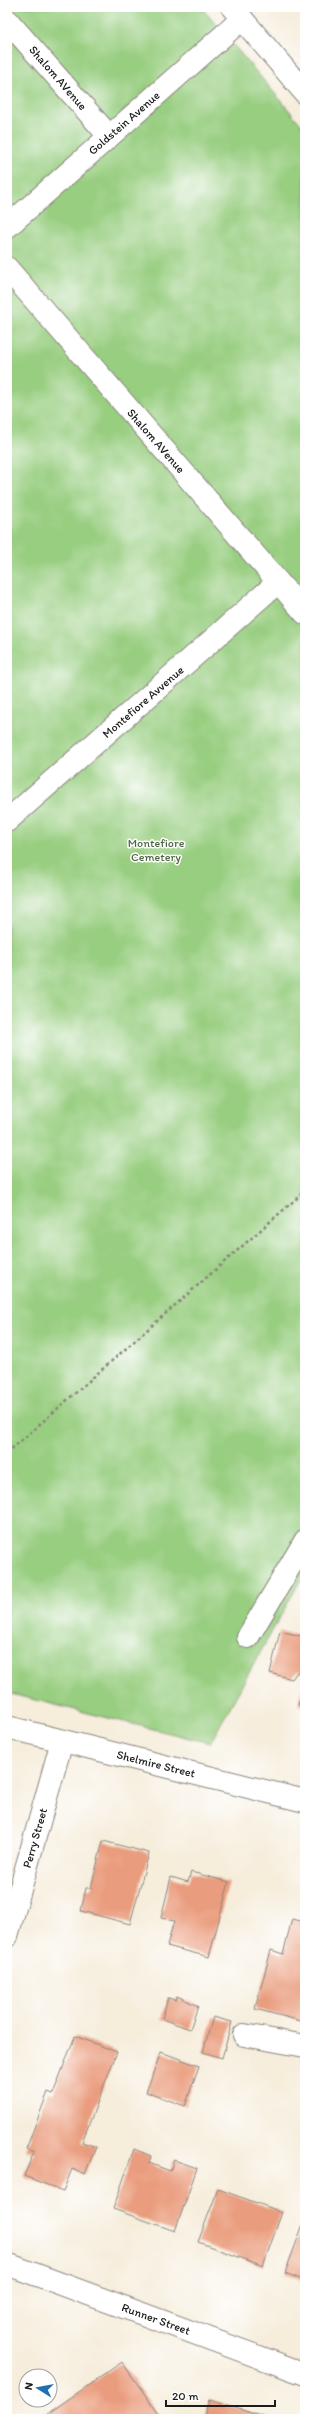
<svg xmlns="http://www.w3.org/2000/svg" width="312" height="2426" font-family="Itim,sans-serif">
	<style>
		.green { fill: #98ce80; stroke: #5a754e }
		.building { fill: #ea9d7e }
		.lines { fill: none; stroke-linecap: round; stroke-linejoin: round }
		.service-casing { stroke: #89847c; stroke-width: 24 }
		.minor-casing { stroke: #89847c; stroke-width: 24 }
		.tertiary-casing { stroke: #89847c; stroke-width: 24 }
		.path { stroke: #89847c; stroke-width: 2.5; stroke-dasharray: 3 3; stroke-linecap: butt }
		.service { stroke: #fff; stroke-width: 22 }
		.minor { stroke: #fff; stroke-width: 22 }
		.tertiary { stroke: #fff; stroke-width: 22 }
		.labels { text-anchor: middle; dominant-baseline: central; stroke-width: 3; stroke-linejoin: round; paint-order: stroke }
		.street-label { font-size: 12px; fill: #1c1c1c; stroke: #fff }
		.park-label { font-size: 12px; fill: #4e6344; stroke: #fff }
	</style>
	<rect width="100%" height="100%" fill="#fff"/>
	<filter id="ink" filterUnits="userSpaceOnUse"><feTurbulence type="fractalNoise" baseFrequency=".025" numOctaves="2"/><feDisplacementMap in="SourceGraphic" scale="8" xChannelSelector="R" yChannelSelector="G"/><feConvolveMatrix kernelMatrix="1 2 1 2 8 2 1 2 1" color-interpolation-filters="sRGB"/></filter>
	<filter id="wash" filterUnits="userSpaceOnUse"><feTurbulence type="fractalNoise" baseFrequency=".012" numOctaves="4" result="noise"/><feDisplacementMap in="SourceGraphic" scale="16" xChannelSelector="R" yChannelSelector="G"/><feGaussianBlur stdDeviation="0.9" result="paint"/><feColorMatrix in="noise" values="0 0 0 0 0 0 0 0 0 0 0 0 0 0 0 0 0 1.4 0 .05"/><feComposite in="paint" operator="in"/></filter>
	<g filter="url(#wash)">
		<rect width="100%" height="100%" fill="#f6eddb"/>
		<!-- green -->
		<polygon class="green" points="7,7 201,7 305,129 305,1572 210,1743 7,1693"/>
		<g id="blocks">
			<!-- building -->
			<g class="building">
				<polygon points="280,1631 305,1637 305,1674 297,1672 292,1679 270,1673"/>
				<polygon points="304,1679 305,1680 305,1707 298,1705"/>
				<polygon points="103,1841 149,1853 130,1924 81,1911 86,1888 91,1888"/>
				<polygon points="191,1872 229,1882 209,1957 167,1946 174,1921 161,1918 171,1877 188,1882"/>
				<polygon points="292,1919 305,1922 305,2003 301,2021 255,2009 271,1950 283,1954"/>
				<polygon points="177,1996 198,2006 190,2029 162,2019 168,1998 176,2000"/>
				<polygon points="213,2017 232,2022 222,2058 203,2052"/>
				<polygon points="75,2036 117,2052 82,2142 96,2147 85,2174 72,2169 63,2191 24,2176 34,2152 26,2149 48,2092 53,2094"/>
				<polygon points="161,2052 199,2066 185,2106 146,2092"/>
				<polygon points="134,2149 151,2156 149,2163 170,2171 174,2160 197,2168 175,2231 113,2209"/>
				<polygon points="218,2189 282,2212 263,2266 198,2242"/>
				<polygon points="305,2219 305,2281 285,2273"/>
				<polygon points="122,2362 162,2419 40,2419"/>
				<polygon points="209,2400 271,2419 203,2419"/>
			</g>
		</g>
	</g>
	<g filter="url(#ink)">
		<use href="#blocks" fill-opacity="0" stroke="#89847c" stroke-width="1"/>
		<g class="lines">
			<defs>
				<g id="service">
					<polyline points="7,20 109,136"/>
					<polyline points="7,227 242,19"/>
					<polyline points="7,268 305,613"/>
					<polyline points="7,821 278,582"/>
					<polyline points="248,1637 305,1541"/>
					<polyline points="244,2035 305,2046"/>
				</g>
				<g id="minor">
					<polyline points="7,1727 305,1801"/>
					<polyline points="7,1936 62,1741"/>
					<polyline points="7,2264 305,2374"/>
				</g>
				<polyline id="tertiary" points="232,7 305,93"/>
			</defs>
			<!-- service casing -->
			<use href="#service" class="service-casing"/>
			<!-- minor casing -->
			<use href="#minor" class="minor-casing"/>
			<!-- tertiary casing -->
			<use href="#tertiary" class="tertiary-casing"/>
			<!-- path -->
			<polyline class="path" points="7,1453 305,1191"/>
			<!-- service -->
			<use href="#service" class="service"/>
			<!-- minor -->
			<use href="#minor" class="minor"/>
			<!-- tertiary -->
			<use href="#tertiary" class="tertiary"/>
		</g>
	</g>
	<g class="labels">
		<!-- street labels -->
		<g class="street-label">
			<text transform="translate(58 78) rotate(49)">Shalom AVenue</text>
			<text transform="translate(124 123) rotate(-41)">Goldstein Avenue</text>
			<text transform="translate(156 441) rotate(49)">Shalom AVenue</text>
			<text transform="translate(143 702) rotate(-41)">Montefiore Avvenue</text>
			<text transform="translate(156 1764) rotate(14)">Shelmire Street</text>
			<text transform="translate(35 1838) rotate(-74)">Perry Street</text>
			<text transform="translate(156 2319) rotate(20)">Runner Street</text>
		</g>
		<!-- park labels -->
		<g class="park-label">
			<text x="156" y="843">Montefiore<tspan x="156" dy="14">Cemetery</tspan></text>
		</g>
	</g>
	<!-- margin -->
	<rect width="312" height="2426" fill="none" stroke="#fff" stroke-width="24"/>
	<!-- north arrow -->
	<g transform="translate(38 2388) rotate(281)"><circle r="19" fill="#ffffff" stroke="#a4a4a4"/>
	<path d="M0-3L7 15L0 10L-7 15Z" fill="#1f6fb2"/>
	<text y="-6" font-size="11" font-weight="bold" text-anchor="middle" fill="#1c1c1c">N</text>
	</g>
	<!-- scale -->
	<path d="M166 2400v6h109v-6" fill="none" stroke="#1c1c1c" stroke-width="2"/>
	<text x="172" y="2400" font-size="12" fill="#1c1c1c" stroke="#ffffff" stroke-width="3" paint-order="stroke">20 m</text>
</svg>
